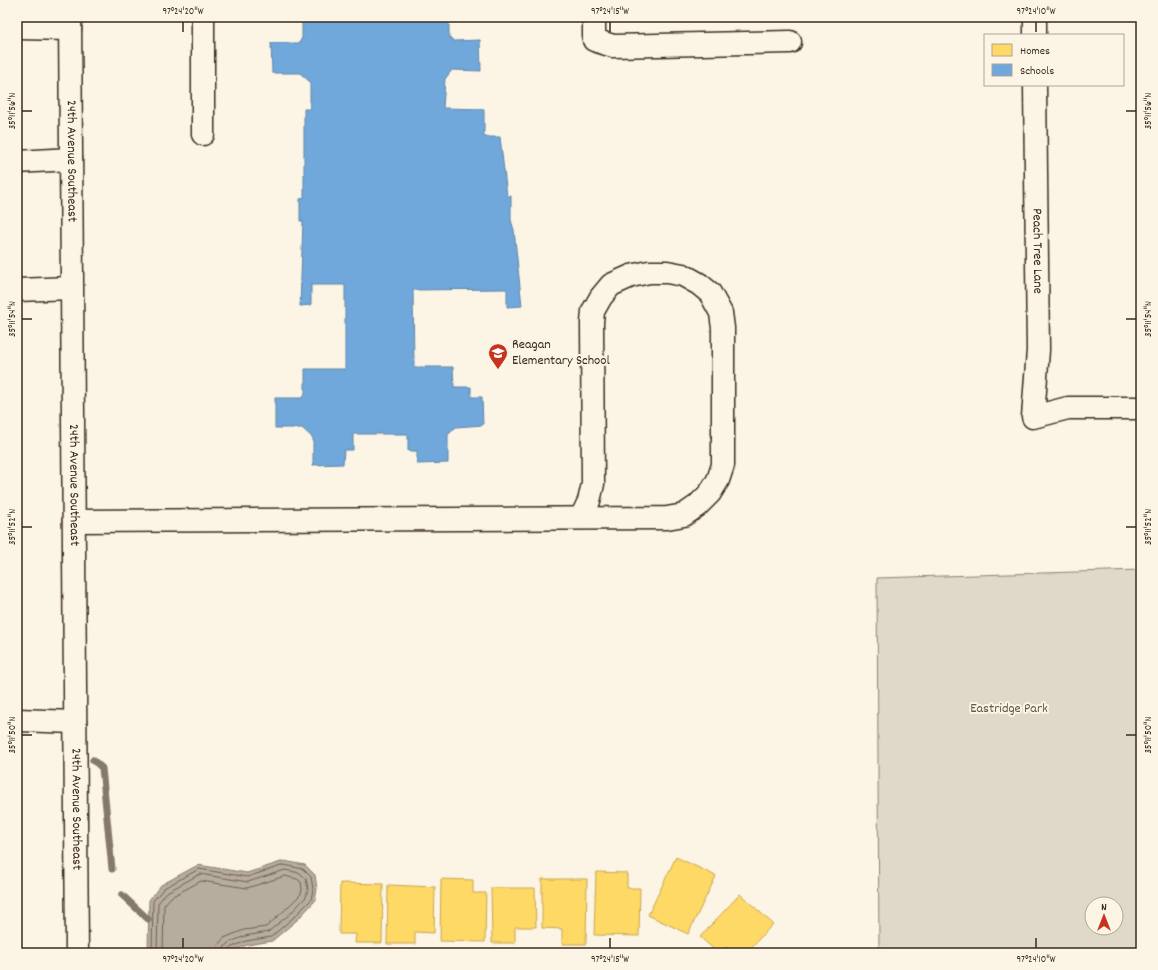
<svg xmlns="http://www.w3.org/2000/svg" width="1158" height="970" font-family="Dekko,sans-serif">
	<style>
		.green { fill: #e0d8c8; stroke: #8e8173; fill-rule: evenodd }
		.water { fill: #b7ad9e; stroke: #85796b }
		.homes { fill: #ffd966; stroke: #c4a450 }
		.schools { fill: #6fa8dc; stroke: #5f82a3 }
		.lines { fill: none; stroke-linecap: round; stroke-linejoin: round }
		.shore { stroke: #6d5e51; stroke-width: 1 }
		.stream { stroke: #85796b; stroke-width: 7 }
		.minor-casing { stroke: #3b2a1e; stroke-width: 25 }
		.minor { stroke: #fcf5e5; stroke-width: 22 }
		.ticks { fill: none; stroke: #3b2a1e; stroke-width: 1.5 }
		.labels { text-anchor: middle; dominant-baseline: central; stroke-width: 4; stroke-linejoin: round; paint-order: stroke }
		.street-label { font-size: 14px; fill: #3b2a1e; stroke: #fcf5e5 }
		.poi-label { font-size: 14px; fill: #3b2a1e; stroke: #fcf5e5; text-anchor: start }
		.park-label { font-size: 14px; fill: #645648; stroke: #fcf5e5 }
		.neatline { fill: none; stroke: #3b2a1e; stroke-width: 1.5 }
		.ticks-label { font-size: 10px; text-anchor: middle; fill: #3b2a1e }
	</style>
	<rect width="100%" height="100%" fill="#fcf5e5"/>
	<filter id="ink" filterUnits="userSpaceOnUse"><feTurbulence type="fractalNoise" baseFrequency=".025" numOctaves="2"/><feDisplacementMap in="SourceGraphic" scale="8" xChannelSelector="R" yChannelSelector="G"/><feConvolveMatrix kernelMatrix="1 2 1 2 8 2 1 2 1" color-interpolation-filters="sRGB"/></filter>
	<g filter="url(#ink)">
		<!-- green -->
		<path class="green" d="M1141,570v383h-262l-2,-375zM1092,904h24v24h-24z"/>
		<!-- water -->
		<polygon class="water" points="284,861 305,865 315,875 317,889 315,901 297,920 272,941 247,945 228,953 148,953 149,900 161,885 198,865 247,873"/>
		<!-- homes -->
		<g class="homes">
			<polygon points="676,857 716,876 688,934 648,915"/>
			<polygon points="596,872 627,873 627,888 640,888 639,936 594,935"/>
			<polygon points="441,879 473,880 473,893 486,893 485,942 440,941"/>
			<polygon points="542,879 587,879 586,944 562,944 562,929 542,928"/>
			<polygon points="340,883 383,884 382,943 355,943 356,934 339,934"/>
			<polygon points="388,885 435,887 434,933 415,932 415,944 387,944"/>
			<polygon points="491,888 535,888 536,927 515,927 515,943 492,943"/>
			<polygon points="740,894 773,924 746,953 733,953 727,947 721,953 718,953 700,937"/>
		</g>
		<!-- schools -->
		<polygon class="schools" points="302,17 449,17 449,37 454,41 480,40 481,71 452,70 445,79 443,108 484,109 484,137 500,137 507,196 511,196 511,220 514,230 522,306 507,307 507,289 413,290 414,367 453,367 454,387 471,387 471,397 482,397 483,425 456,427 448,435 448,463 417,464 417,451 408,451 408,434 353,434 353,450 344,450 343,464 313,465 313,438 302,428 275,428 275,398 302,398 305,393 305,369 345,369 345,285 311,285 311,305 300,306 303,221 300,221 300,199 304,198 304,109 310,109 310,82 300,73 272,73 271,43 299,43 302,38"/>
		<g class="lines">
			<!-- shore -->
			<g class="shore">
				<polyline points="152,953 153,901 164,888 199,869 247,877 284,865 303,869 311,877 313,889 311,900 294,917 271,937 246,941 230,948 228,950 228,953"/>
				<polyline points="157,953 158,903 167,892 200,874 248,882 285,870 300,873 306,879 308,889 306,897 290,914 268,932 245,936 228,943 224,948 223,953"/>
				<polyline points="163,953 164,905 171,897 201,881 247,888 285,876 297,879 301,882 302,889 301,894 286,909 266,927 244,930 224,938 218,945 217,953"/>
			</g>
			<!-- stream -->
			<g class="stream">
				<polyline points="93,760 102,768 112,869"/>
				<polyline points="122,895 148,919"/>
			</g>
			<defs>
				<g id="minor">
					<path id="s1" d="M70,17l7,936"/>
					<polyline points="203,17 203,134"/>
					<polyline points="594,17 594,40 613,46 790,42"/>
					<polyline points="1035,17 1035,35"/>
					<polyline points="17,28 70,29"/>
					<path id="s2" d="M1035,85l3,265 -5,67 35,-9h73"/>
					<polyline points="17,162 71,159"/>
					<polyline points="17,290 71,288"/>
					<polyline points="74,521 667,518 684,515 697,506 710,493 718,480 723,465 723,328 721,313 710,293 699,284 683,275 667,272 649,272 631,276 611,285 601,297 593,311 592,323 593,484 589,501 581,518"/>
					<polyline points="17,720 75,722"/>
				</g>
			</defs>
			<!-- minor casing -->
			<use href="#minor" class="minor-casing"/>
			<!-- minor -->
			<use href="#minor" class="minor"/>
		</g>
	</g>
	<!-- ticks -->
	<path class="ticks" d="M183,22v10M610,22v10M1036,22v10M22,111h10M1126,111h10M22,319h10M1126,319h10M22,527h10M1126,527h10M22,735h10M1126,735h10M183,938v10M610,938v10M1036,938v10"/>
	<!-- icons -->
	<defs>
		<symbol id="school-pin" viewBox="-11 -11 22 30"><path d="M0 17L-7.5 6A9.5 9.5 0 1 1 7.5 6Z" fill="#c8321e" stroke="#fcf5e5"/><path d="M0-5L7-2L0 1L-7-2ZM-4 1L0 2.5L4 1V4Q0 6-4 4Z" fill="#fff"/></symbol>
	</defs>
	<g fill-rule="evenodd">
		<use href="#school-pin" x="487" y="342" width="22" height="30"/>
	</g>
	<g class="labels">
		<!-- street labels -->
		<g class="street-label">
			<text stroke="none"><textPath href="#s1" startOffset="144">24th Avenue Southeast</textPath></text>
			<text stroke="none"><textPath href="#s2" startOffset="166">Peach Tree Lane</textPath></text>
			<text stroke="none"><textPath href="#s1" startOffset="468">24th Avenue Southeast</textPath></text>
			<text stroke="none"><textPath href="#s1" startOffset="792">24th Avenue Southeast</textPath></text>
		</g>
		<!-- poi labels -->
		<g class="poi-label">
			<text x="512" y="345">Reagan<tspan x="512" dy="16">Elementary School</tspan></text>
		</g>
		<!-- park labels -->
		<g class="park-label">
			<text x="1009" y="709">Eastridge Park</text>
		</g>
	</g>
	<!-- margin -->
	<rect width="1158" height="970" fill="none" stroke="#fcf5e5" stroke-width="44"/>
	<!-- legend -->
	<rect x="984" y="34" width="140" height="52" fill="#fcf5e5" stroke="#afa495"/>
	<rect x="992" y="44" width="20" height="12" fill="#ffd966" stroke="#afa495"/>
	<text x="1020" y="54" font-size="12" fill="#3b2a1e">Homes</text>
	<rect x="992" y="64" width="20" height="12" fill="#6fa8dc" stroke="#afa495"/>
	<text x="1020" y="74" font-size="12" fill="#3b2a1e">Schools</text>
	<!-- north arrow -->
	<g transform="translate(1104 916)"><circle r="19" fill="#fcf5e5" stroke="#afa495"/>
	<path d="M0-3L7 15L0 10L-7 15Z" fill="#c8321e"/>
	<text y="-6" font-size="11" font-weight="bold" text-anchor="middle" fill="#3b2a1e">N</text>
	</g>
	<rect x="22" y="22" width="1114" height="926" class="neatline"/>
	<g class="ticks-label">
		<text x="183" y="14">97°24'20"W</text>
		<text x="610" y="14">97°24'15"W</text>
		<text x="1036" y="14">97°24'10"W</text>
		<text transform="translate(11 111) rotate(-90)" y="4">35°11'56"N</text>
		<text transform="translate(1147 111) rotate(-90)" y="4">35°11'56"N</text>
		<text transform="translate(11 319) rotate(-90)" y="4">35°11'54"N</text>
		<text transform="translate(1147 319) rotate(-90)" y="4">35°11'54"N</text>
		<text transform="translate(11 527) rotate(-90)" y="4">35°11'52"N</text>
		<text transform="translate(1147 527) rotate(-90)" y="4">35°11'52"N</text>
		<text transform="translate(11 735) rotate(-90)" y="4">35°11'50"N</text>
		<text transform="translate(1147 735) rotate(-90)" y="4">35°11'50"N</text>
		<text x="183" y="962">97°24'20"W</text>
		<text x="610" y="962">97°24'15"W</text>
		<text x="1036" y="962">97°24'10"W</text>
	</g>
</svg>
